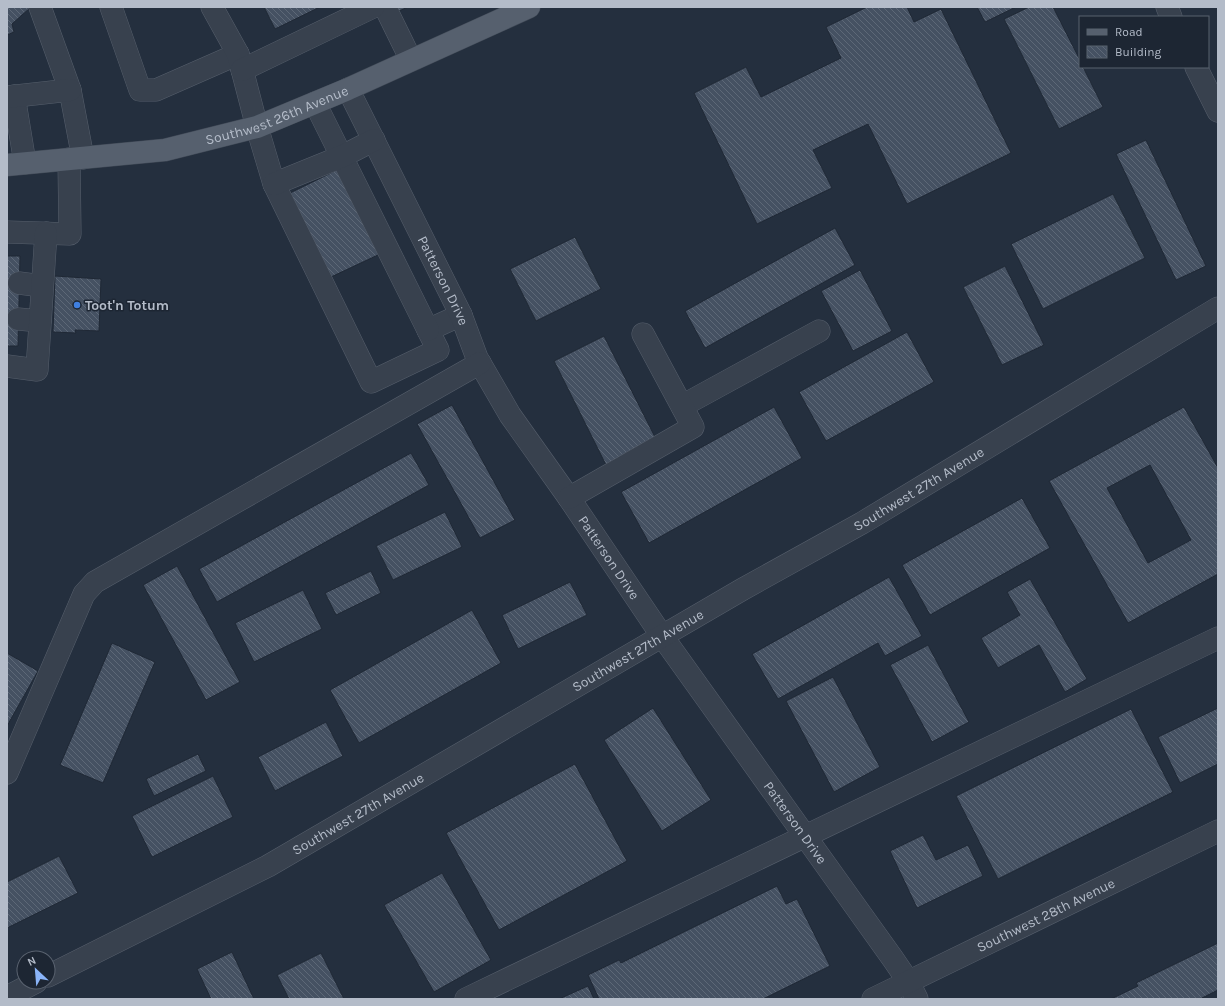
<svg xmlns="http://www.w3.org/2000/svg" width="1225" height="1006" font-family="Karla,sans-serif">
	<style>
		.building { fill: url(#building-back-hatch); stroke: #1f2835; fill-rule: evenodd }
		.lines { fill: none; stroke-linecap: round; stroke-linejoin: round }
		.minor-casing { stroke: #565f6c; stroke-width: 23 }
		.major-casing { stroke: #414a57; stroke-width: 23 }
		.minor { stroke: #38414e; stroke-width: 22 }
		.major { stroke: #56606e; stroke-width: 22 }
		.shop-dot { fill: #3f7fe0; stroke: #1d2633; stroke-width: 1.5 }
		.labels { text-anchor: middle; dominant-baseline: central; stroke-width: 3; stroke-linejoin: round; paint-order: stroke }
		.street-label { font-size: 14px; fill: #b4bcc9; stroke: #1d2633 }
		.poi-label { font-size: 14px; font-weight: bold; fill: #b4bcc9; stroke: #1d2633; text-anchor: start }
	</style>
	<defs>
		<pattern id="building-back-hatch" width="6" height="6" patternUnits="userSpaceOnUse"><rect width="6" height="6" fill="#455162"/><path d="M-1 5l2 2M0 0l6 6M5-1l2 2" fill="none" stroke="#5d6877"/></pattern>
	</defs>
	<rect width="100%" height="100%" fill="#242f3e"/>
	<!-- building -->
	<g class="building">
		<polygon points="7,7 31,7 12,24 14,32 7,35"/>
		<polygon points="264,7 320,7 275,29"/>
		<polygon points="397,7 408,7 399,11"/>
		<polygon points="867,7 907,7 914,22 941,9 1011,153 907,204 868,124 813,150 832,188 757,224 694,93 746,67 761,97 841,58 826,27"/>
		<polygon points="977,7 1016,7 985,22"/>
		<polygon points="1029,7 1053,7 1080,60 1080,67 1083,67 1103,107 1059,129 1004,19"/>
		<polygon points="1146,140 1206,266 1176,280 1116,154"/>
		<polygon points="339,169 380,254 331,277 290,193"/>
		<polygon points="1113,194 1145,258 1043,309 1011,244"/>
		<polygon points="835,228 855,265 705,348 685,311"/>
		<polygon points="575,237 601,289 536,321 510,269"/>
		<polygon points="7,256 20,256 18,346 7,346"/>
		<polygon points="1005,266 1044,345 1002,365 963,287"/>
		<polygon points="860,270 892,331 853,351 821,291"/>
		<polygon points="55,276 101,279 99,331 75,330 76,333 53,332"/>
		<polygon points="907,332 934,382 826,441 799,392"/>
		<polygon points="604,336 657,441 607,467 554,361"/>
		<polygon points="452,405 515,520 480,538 417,424"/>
		<polygon points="774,407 802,458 649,543 621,492"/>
		<path d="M1184,407l34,61v106l-90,49 -79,-142zM1150,465l41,75 -43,23 -41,-75z"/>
		<polygon points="411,453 429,485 217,602 199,569"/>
		<polygon points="1022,498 1050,548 930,615 902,565"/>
		<polygon points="445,512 462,547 393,580 376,546"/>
		<polygon points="177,566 240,682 206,700 143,585"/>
		<polygon points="371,571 381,593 336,615 325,593"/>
		<polygon points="889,577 922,636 885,656 878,643 778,699 752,654"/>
		<polygon points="1030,579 1087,679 1065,692 1039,645 998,668 981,638 1020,615 1007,592"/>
		<polygon points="570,582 587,615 518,649 502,615"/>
		<polygon points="303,590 322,629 254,662 235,623"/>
		<polygon points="472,610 501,663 359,743 330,690"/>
		<polygon points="112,643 155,662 103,783 60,765"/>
		<polygon points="928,645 969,722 932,742 890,665"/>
		<polygon points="7,653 38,671 7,726"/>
		<polygon points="833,677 880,767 834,792 786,701"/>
		<polygon points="653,708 711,800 662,831 604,740"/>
		<polygon points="1218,708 1218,764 1180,783 1158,737"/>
		<polygon points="1131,709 1173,792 998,879 956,796"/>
		<polygon points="326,722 343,756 275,791 258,757"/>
		<polygon points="198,754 206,771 154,796 146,779"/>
		<polygon points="575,764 627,861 499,930 446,833"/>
		<polygon points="213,776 233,817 152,857 132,816"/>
		<polygon points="923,835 936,860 968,845 983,876 917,908 890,851"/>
		<polygon points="59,856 78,893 7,928 7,882"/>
		<polygon points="442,873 491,960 434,992 384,905"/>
		<polygon points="777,886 786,904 797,899 830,966 763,999 599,999 588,975 619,960 621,963"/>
		<polygon points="1218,943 1218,990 1200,999 1111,999 1138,986 1136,983"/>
		<polygon points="232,952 254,999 211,999 197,969"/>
		<polygon points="321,953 344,999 289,999 277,975"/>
		<polygon points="588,986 594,999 559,999"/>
	</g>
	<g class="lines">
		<defs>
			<g id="minor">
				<polyline points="40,7 70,90 83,158"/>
				<polyline points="111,7 140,90 156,90 238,54"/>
				<polyline points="212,7 238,54 257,127 274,184 371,382 438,350 428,330 461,315"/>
				<polyline points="385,7 411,60"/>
				<polyline points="1167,7 1171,17"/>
				<polyline points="1196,67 1218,111"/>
				<polyline points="242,70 373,7"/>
				<path id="s1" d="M348,89l113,226 16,43 33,57 59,83 93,138 231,323 15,22 9,18"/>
				<polyline points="14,96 25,163"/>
				<polyline points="7,97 70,90"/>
				<polyline points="315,103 428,330"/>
				<polyline points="274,184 343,156 374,140"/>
				<polyline points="7,232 70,234 69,159"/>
				<polyline points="19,283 42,286"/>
				<polyline points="18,319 40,321"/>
				<polyline points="7,366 37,370 46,233"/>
				<polyline points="682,406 819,331"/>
				<polyline points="569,498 693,427 643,334"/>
				<polyline points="7,773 84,594 95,582 480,363"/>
				<path id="s2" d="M48,976l220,-110 475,-277 119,-66 356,-215"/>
				<polyline points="7,997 36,982"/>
				<polyline points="466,999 1218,638"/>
				<path id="s3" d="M873,999l345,-168"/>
			</g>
			<g id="major">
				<path id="s4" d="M7,165l158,-15 92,-23 91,-38 181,-82"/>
			</g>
		</defs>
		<!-- minor casing -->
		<use href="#minor" class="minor-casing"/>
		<!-- major casing -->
		<use href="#major" class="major-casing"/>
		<!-- minor -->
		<use href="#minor" class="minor"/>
		<!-- major -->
		<use href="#major" class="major"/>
	</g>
	<!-- markers -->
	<circle class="shop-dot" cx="77" cy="305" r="4"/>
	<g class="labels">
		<!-- street labels -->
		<g class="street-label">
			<text stroke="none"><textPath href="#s4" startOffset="276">Southwest 26th Avenue</textPath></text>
			<text stroke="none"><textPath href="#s1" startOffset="214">Patterson Drive</textPath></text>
			<text stroke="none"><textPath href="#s2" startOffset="998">Southwest 27th Avenue</textPath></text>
			<text stroke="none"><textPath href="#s1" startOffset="538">Patterson Drive</textPath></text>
			<text stroke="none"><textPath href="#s2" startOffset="674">Southwest 27th Avenue</textPath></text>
			<text stroke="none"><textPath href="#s2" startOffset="350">Southwest 27th Avenue</textPath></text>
			<text stroke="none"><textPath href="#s1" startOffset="862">Patterson Drive</textPath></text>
			<text stroke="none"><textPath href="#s3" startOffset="192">Southwest 28th Avenue</textPath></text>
		</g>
		<!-- poi labels -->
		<g class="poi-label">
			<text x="85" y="305">Toot'n Totum</text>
		</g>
	</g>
	<!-- border -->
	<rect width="1225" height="1006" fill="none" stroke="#b4bcc9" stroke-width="16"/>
	<!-- legend -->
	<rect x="1079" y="16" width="130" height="52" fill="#1d2633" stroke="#59626f"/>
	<rect x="1087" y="29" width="20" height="6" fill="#56606e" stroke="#59626f"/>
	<text x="1115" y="36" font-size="12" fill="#b4bcc9">Road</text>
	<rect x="1087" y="46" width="20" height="12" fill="url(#building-back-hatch)" stroke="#59626f"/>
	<text x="1115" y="56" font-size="12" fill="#b4bcc9">Building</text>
	<!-- north arrow -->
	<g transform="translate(36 970) rotate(334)"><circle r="19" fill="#1d2633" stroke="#59626f"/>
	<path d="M0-3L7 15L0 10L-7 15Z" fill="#8ab4f8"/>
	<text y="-6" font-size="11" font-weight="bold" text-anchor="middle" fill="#b4bcc9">N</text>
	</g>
</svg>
